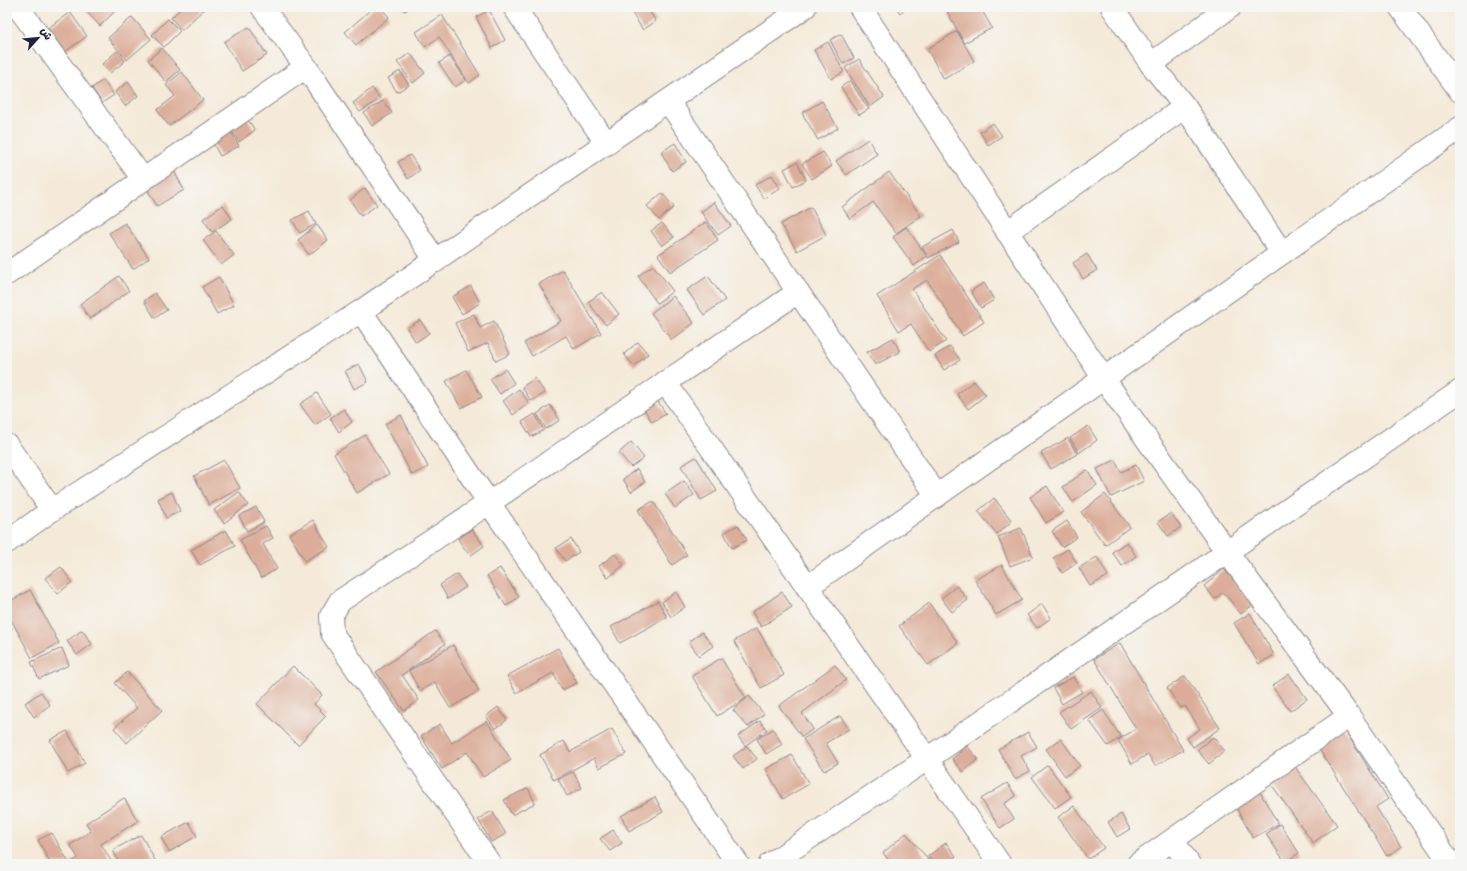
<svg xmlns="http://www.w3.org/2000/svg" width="1467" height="871" font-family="Mali,'Playpen Sans Arabic',sans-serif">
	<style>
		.building { fill: #dcad9a }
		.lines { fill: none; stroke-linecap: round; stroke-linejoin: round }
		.street-casing { stroke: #8c868a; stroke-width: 24 }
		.street { stroke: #fff; stroke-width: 22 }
	</style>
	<rect width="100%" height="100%" fill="#f6f6f2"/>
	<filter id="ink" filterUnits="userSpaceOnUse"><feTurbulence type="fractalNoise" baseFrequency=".025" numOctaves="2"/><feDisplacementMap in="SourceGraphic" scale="8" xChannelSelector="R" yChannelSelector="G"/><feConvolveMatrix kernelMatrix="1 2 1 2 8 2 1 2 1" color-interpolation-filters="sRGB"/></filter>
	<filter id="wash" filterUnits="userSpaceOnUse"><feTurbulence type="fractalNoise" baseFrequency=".012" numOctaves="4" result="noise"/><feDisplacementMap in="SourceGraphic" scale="16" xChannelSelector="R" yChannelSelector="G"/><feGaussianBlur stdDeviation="0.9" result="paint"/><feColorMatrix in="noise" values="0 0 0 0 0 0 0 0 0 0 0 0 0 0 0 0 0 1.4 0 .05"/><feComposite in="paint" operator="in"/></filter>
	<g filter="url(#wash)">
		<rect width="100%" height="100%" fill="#f5ead9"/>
		<g id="blocks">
			<!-- building -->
			<g class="building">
				<polygon points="91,7 119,7 100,26 86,11"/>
				<polygon points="182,7 206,7 182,30 171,18"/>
				<polygon points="374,7 380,7 389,17 356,45 345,32"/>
				<polygon points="402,7 410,7 405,11"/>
				<polygon points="628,7 646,7 656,21 643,30"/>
				<polygon points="896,7 909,7 900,13"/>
				<polygon points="945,7 980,7 992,28 964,43"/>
				<polygon points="489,10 505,40 492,48 476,17"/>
				<polygon points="70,12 87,36 65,52 48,28"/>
				<polygon points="442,15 480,75 469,83 439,37 425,47 416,32"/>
				<polygon points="132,17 151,39 127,60 108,38"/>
				<polygon points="168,19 180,31 164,47 152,35"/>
				<polygon points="249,27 267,55 242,71 224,42"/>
				<polygon points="957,31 974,61 944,79 927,49"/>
				<polygon points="841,34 854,58 843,64 830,40"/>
				<polygon points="828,42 844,72 831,79 814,50"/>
				<polygon points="162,48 180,70 166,82 148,60"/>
				<polygon points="117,51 125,61 110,73 102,64"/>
				<polygon points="410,53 425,73 413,83 397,62"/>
				<polygon points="450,56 466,80 455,87 439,63"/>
				<polygon points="859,59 884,97 870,107 845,68"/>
				<polygon points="400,71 409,85 397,92 388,78"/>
				<polygon points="182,72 203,100 169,126 157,110 175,96 166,85"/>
				<polygon points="103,80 114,95 102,103 92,88"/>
				<polygon points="850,81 869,109 859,115 841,87"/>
				<polygon points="128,82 138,96 125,106 115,92"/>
				<polygon points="372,88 380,99 360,112 353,103"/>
				<polygon points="383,101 392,113 372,126 364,113"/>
				<polygon points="822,101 838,128 818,140 802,113"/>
				<polygon points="246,117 255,130 239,142 230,129"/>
				<polygon points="993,123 1002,136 988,145 980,132"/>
				<polygon points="230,131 239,146 220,156 212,141"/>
				<polygon points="868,139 877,154 846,175 836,161"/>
				<polygon points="675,143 686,162 672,171 661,152"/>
				<polygon points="823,152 832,166 812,179 802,164"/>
				<polygon points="410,155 420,170 408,179 398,162"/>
				<polygon points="797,162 806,180 793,187 784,169"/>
				<polygon points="174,171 184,190 157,206 146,187"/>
				<polygon points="889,172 921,216 896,233 873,202 850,219 842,207"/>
				<polygon points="772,175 780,188 764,199 755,185"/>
				<polygon points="365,188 377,205 361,216 350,200"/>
				<polygon points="662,193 674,207 659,220 647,206"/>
				<polygon points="714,202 731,226 718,235 701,212"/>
				<polygon points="223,205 232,219 212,232 203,219"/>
				<polygon points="811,207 826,235 797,251 781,224"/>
				<polygon points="309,211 316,224 300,233 292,220"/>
				<polygon points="706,222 718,240 670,272 658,255"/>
				<polygon points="125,223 149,258 133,269 109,233"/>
				<polygon points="662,223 674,237 662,246 651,231"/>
				<polygon points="317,225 328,240 309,255 298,240"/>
				<polygon points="906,227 927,256 914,266 893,237"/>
				<polygon points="953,230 959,242 928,258 922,247"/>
				<polygon points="216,231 234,255 221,265 203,240"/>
				<polygon points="1087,254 1097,270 1083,279 1073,263"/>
				<polygon points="940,255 984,322 963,336 927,280 912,289 946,341 929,352 911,324 899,331 877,296"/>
				<polygon points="653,265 673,291 657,303 638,276"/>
				<polygon points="563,270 601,333 574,349 566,336 532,356 524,343 561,321 539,284"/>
				<polygon points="119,276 129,291 90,319 80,304"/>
				<polygon points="708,276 725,300 704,315 687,290"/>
				<polygon points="219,277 234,305 217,314 202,287"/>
				<polygon points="984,283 994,300 981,308 971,291"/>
				<polygon points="471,286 480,303 462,314 452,297"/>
				<polygon points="602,292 619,314 606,325 588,302"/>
				<polygon points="155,293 167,310 155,318 144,301"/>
				<polygon points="673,296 694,323 672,340 651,313"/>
				<polygon points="474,314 480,328 494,321 510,354 496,361 488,343 468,352 455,323"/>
				<polygon points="420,320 429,333 416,342 407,328"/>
				<polygon points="893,338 900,352 875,365 867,352"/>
				<polygon points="638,342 648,354 634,366 624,354"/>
				<polygon points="950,346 960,360 944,370 935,356"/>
				<polygon points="359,364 368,382 354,389 345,371"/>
				<polygon points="505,369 514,383 500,394 490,379"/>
				<polygon points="466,370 482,397 461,408 446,381"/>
				<polygon points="535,378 545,393 531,401 522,387"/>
				<polygon points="974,381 986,395 968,409 957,394"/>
				<polygon points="519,389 529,403 513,415 503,401"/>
				<polygon points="317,393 331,414 315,425 300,404"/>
				<polygon points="657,400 666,414 652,422 644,409"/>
				<polygon points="550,405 560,420 546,429 537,414"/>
				<polygon points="344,409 352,422 339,432 330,418"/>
				<polygon points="535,414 544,430 531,437 522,422"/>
				<polygon points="401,415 428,467 412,475 385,424"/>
				<polygon points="1088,426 1097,440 1079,453 1070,438"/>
				<polygon points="365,435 389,474 357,493 334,454"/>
				<polygon points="1068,438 1077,454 1051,469 1041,453"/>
				<polygon points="631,442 644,458 631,467 619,453"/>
				<polygon points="696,457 717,491 701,500 681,466"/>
				<polygon points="224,460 240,488 209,505 194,476"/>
				<polygon points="1115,460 1121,472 1136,465 1144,481 1111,497 1097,469"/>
				<polygon points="637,469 645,482 631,492 623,479"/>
				<polygon points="1087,470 1097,485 1073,502 1063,487"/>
				<polygon points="684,481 694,495 675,508 665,494"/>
				<polygon points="1047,486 1063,512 1046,523 1030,497"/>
				<polygon points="172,492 180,511 166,518 158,499"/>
				<polygon points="239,492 248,505 224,523 214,510"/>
				<polygon points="1105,494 1130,527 1105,545 1081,512"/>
				<polygon points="994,498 1012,521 997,534 978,511"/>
				<polygon points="653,501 687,555 672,565 638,510"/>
				<polygon points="256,507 264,522 247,531 239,516"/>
				<polygon points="1171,513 1181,527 1168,536 1158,522"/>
				<polygon points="313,520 329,547 305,561 289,534"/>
				<polygon points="1067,521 1077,537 1062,547 1052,531"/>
				<polygon points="738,525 747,540 732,548 724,533"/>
				<polygon points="266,526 273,538 263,544 277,569 261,578 240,540"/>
				<polygon points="1021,528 1033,557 1010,566 998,537"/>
				<polygon points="472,529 484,546 470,556 458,539"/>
				<polygon points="226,530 235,546 200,565 191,550"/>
				<polygon points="571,539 579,552 565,561 556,548"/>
				<polygon points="1127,542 1136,556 1122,566 1112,552"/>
				<polygon points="1068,549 1077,563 1062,573 1053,558"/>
				<polygon points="615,554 624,565 608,578 599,566"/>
				<polygon points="1097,557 1108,576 1090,586 1079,568"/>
				<polygon points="1002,565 1022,600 996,615 975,580"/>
				<polygon points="61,567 72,582 58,594 45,578"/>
				<polygon points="500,568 519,597 506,606 487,576"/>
				<polygon points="1224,569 1254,604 1241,614 1223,592 1215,599 1204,586"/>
				<polygon points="457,574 466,587 448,599 440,585"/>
				<polygon points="957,586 968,600 952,612 941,598"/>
				<polygon points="30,590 59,643 32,658 7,612 7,603"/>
				<polygon points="676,592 685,607 671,617 662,602"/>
				<polygon points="782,592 792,607 761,627 752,612"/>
				<polygon points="658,601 667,617 620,643 611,627"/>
				<polygon points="929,603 958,643 928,665 899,626"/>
				<polygon points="1042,604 1051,618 1037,628 1027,615"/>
				<polygon points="1250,613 1274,655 1259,664 1234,623"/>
				<polygon points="7,621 12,629 7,632"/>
				<polygon points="757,628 784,675 761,688 734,641"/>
				<polygon points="82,630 92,644 77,655 67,641"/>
				<polygon points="435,631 445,644 402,675 419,700 404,711 376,672"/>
				<polygon points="702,632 713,646 699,656 689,642"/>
				<polygon points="1120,643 1183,750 1155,766 1148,754 1132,764 1118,740 1136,729 1094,659"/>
				<polygon points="453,645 479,691 450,708 435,682 420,691 409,671"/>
				<polygon points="62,648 69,665 39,679 31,662"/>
				<polygon points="558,648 577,683 562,690 553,673 516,693 507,676"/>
				<polygon points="721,658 746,698 717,716 692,676"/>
				<polygon points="835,665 846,680 802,713 813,729 802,737 779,706"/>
				<polygon points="293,666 322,695 314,704 326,716 298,745 257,704"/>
				<polygon points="127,672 162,710 127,743 114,728 137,708 115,683"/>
				<polygon points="1289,674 1307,699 1290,711 1272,686"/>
				<polygon points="1185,676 1220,728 1193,747 1187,738 1200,729 1185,706 1181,708 1167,688"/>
				<polygon points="1073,677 1082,692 1062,704 1053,688"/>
				<polygon points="1091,691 1102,708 1071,729 1059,712"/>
				<polygon points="41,692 50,705 34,717 25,703"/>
				<polygon points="749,696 764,714 748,727 733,710"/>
				<polygon points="498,707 507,720 495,729 486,716"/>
				<polygon points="1103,710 1121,737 1108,746 1089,720"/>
				<polygon points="840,716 849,729 826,743 838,763 824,771 803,739"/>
				<polygon points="487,721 511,760 483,777 467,752 442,769 421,736 440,724 452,743"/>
				<polygon points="760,721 767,730 745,746 738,736"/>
				<polygon points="1339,721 1388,799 1376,807 1401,847 1387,856 1312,738"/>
				<polygon points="612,729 626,754 599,768 594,758 554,780 540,755 564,741 570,752"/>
				<polygon points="773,729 782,744 766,754 757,739"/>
				<polygon points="67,731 85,763 68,773 50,740"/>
				<polygon points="1028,732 1037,747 1021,756 1030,771 1015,779 998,749"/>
				<polygon points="1213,737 1225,751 1209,764 1197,750"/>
				<polygon points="1061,739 1080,766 1065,776 1046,749"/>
				<polygon points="747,746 757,759 743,769 733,756"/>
				<polygon points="967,746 978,759 963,772 952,759"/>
				<polygon points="792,755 809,784 783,799 766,769"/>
				<polygon points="1293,764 1337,825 1313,843 1269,781"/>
				<polygon points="1048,765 1071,797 1055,808 1032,777"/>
				<polygon points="573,772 582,788 567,796 558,779"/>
				<polygon points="1007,783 1016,796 1004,804 1014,819 1000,828 981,799"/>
				<polygon points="528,788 535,803 512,815 504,800"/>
				<polygon points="1260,792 1278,824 1253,838 1235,806"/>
				<polygon points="655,797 663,812 629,831 621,816"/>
				<polygon points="124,798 138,821 101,844 113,864 69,864 78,858 70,845 91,831 86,823"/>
				<polygon points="1074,806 1104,848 1088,859 1058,817"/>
				<polygon points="492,811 506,834 491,842 478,819"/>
				<polygon points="1121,814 1130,829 1117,837 1108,822"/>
				<polygon points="189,822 197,836 169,852 161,837"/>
				<polygon points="1280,824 1299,853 1285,862 1266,834"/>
				<polygon points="613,830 622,843 610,851 600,839"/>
				<polygon points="52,833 69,863 67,864 51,864 38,840"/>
				<polygon points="906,833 932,864 892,864 883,853"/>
				<polygon points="141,835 157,864 120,864 113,850"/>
				<polygon points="946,843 956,856 946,864 934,864 928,856"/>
			</g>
		</g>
	</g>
	<g filter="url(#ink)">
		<use href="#blocks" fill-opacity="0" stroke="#8c868a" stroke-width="1"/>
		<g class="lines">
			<defs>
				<g id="street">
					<polyline points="18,7 143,179"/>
					<polyline points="262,7 306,67 436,261"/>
					<polyline points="514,7 607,144"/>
					<polyline points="860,7 1104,379 1227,552 1349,716 1451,864"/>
					<polyline points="1112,7 1151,64 1185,107 1282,253"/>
					<polyline points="1400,7 1460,91"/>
					<polyline points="1151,64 1230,7"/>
					<polyline points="668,101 937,496"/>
					<polyline points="1007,232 1185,107"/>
					<polyline points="7,274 306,67"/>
					<polyline points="361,311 489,503 738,864"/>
					<polyline points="665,382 1000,864"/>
					<polyline points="7,445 52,510"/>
					<polyline points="7,542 52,510 361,311 805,7"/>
					<polyline points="807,587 1460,128"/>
					<polyline points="1173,841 1189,864"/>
					<polyline points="490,864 332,633 331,616 340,601 489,503 798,292"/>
					<polyline points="770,864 927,759 1460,391"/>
					<polyline points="1138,864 1349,716"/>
				</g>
			</defs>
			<!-- street casing -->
			<use href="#street" class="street-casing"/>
			<!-- street -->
			<use href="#street" class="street"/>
		</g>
	</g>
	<!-- margin -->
	<rect width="1467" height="871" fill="none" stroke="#f6f6f2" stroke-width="24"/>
	<!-- north arrow -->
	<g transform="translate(38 38) rotate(63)" stroke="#f6f6f2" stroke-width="3" paint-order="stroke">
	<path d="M0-3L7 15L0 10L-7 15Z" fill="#22223b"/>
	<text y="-6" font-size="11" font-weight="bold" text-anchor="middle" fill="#22223b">ش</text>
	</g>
</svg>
